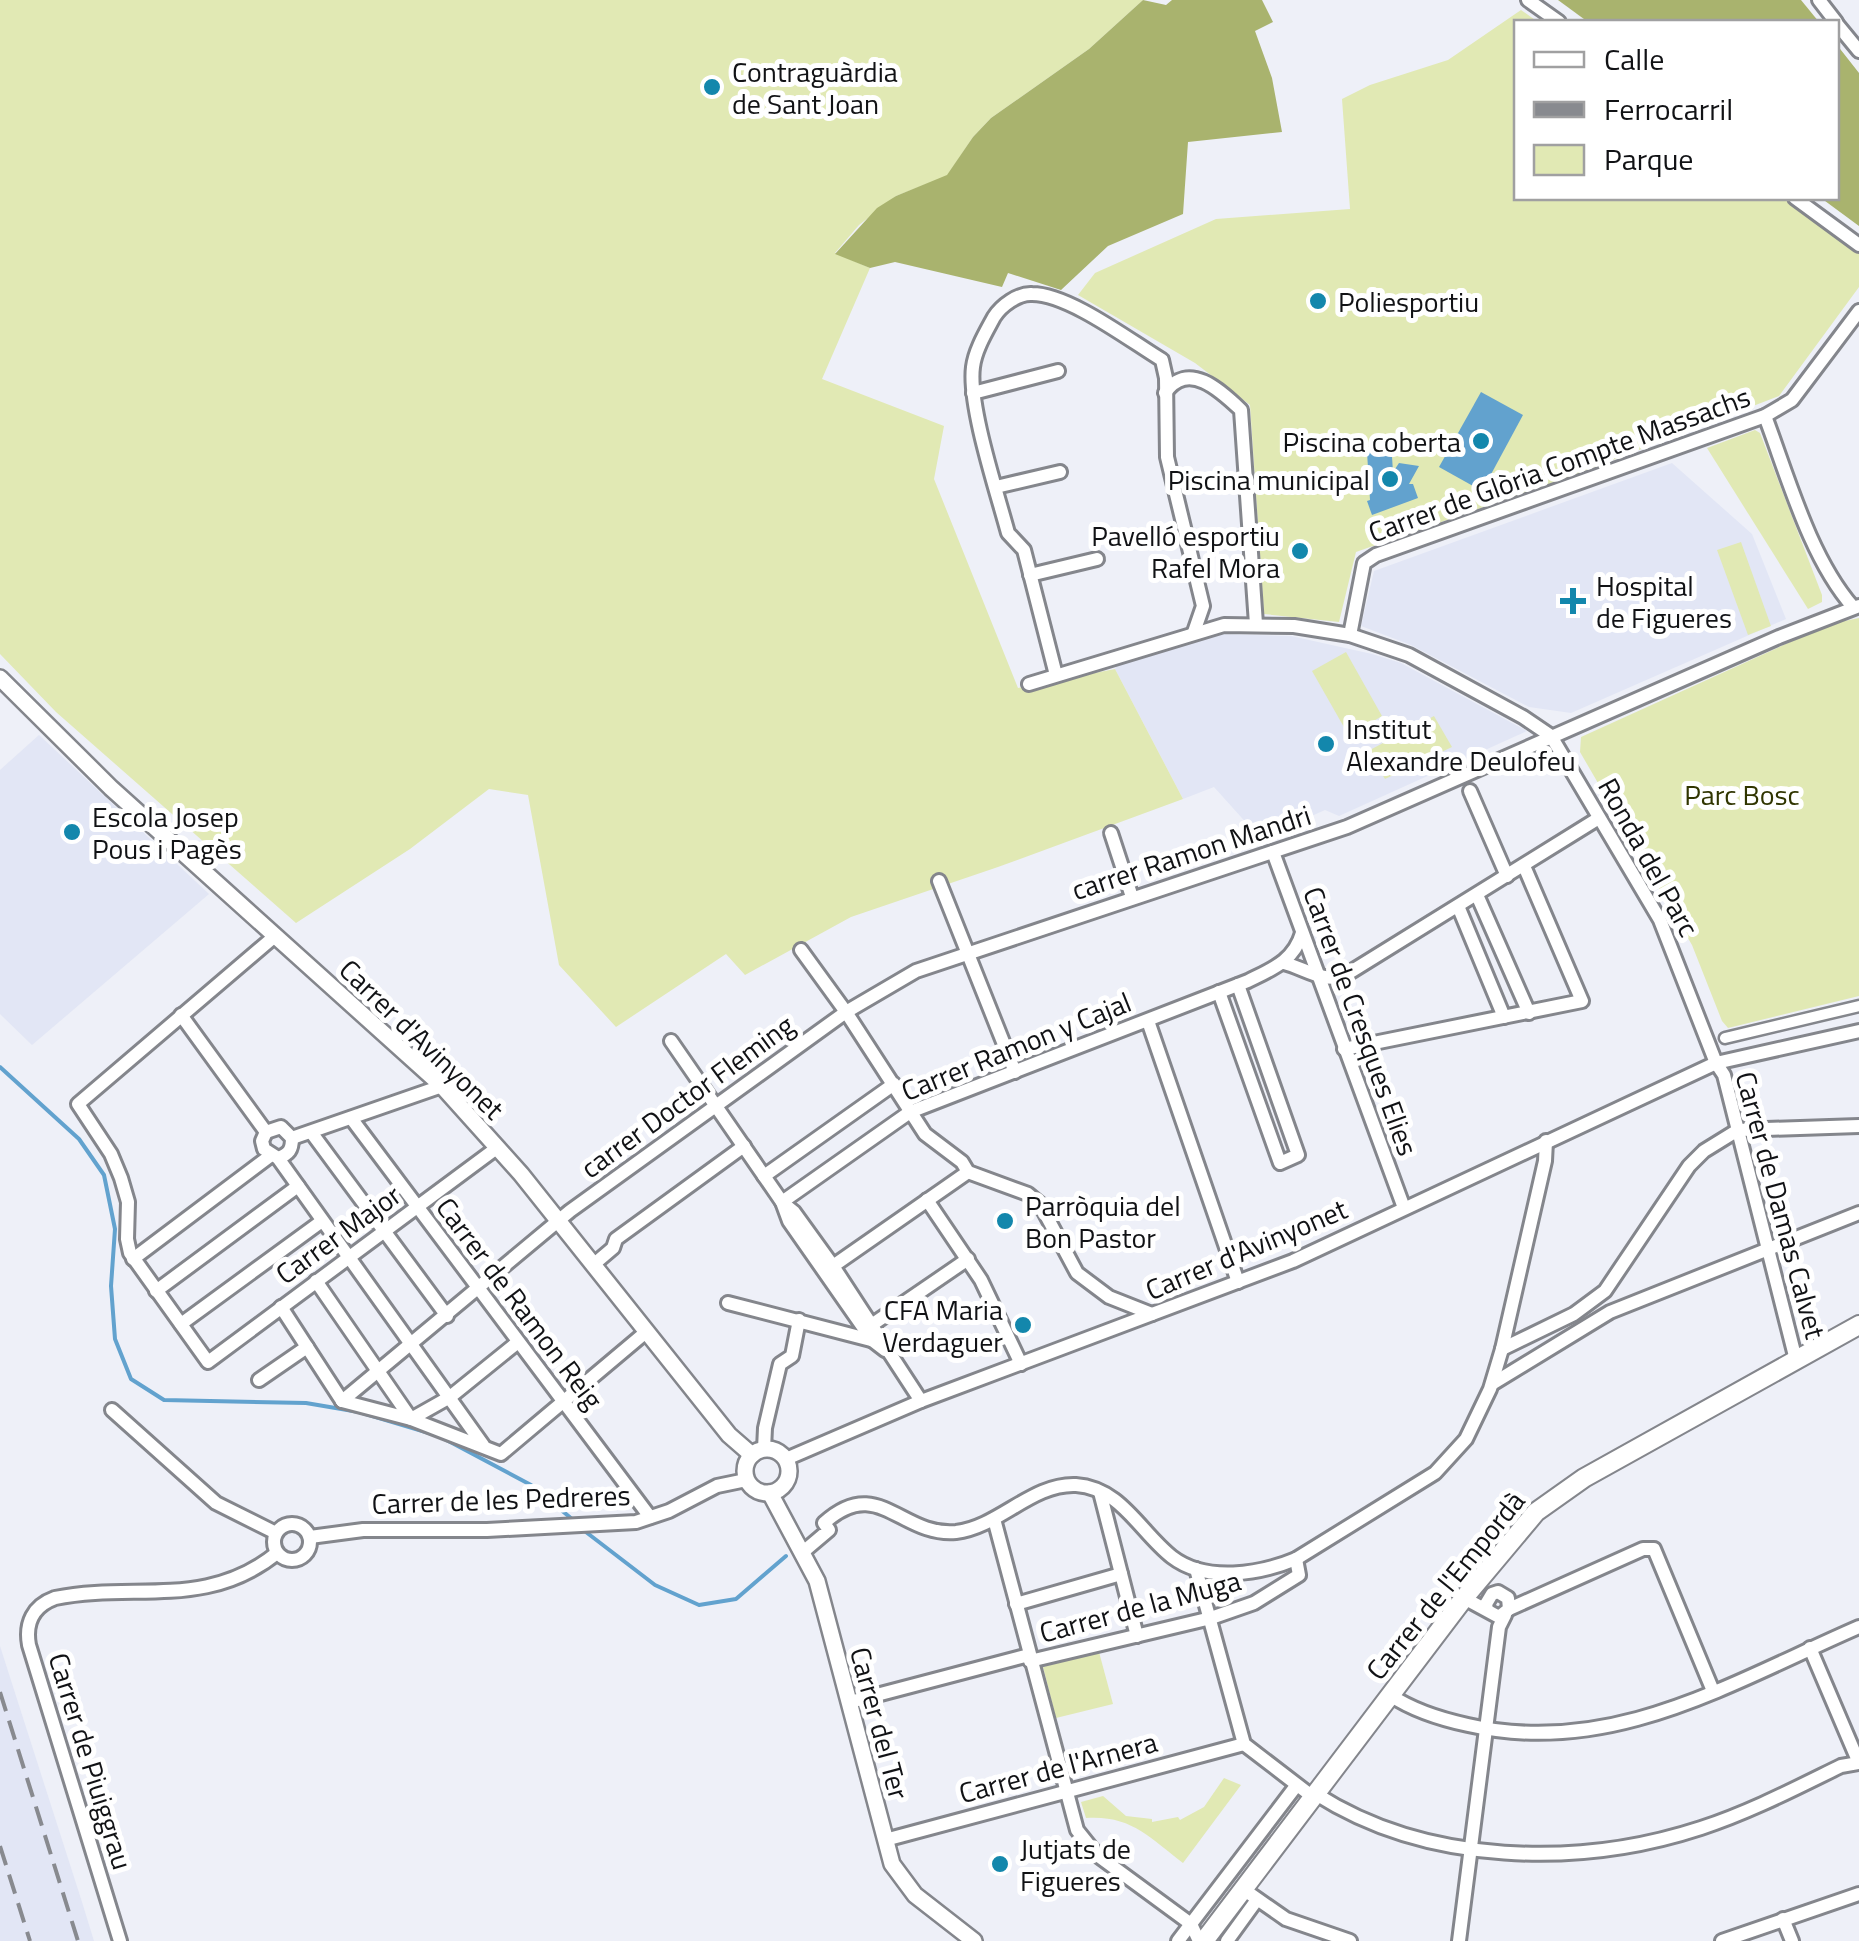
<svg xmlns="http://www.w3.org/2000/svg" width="1859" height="1941" font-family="'Titillium Web',sans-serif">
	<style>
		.built { fill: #e2e6f5 }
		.green { fill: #e1e9b4 }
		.forest { fill: #a9b36e }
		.water { fill: #62a2ce }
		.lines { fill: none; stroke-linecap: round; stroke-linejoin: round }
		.stream { stroke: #62a2ce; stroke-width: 4 }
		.pedestrian-casing { stroke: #84868c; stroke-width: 15 }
		.minor-casing { stroke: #84868c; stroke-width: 18 }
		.tertiary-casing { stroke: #84868c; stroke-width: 20 }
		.secondary-casing { stroke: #84868c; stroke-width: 22 }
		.pedestrian { stroke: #fff; stroke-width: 10 }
		.minor { stroke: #fff; stroke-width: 12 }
		.tertiary { stroke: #fff; stroke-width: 15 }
		.secondary { stroke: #fff; stroke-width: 18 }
		.rail { stroke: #888a8f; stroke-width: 4; stroke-dasharray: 20 10; stroke-linecap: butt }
		.poi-dot { fill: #1387ac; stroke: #fff; stroke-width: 4 }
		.labels { text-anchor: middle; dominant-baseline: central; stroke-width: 10; stroke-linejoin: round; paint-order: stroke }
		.poi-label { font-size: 28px; fill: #111215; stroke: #fff; text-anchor: start }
		.street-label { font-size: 28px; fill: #111215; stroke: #fff }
		.park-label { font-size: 28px; fill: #303500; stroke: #fff }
	</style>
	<rect width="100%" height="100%" fill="#eef0f8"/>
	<!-- built -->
	<g class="built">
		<polygon points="1672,463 1752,534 1786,619 1571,713 1529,707 1411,645 1361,626 1374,571"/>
		<polygon points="1215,634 1291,636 1372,654 1401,663 1527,731 1339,816 1325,810 1307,818 1308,827 1261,842 1257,825 1250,827 1214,787 1183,799 1115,669 1118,664"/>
		<polygon points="39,735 209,894 32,1045 0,1014 0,770"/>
		<polygon points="0,1646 82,1902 94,1941 0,1941"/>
	</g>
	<!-- green -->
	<g class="green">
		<polygon points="0,0 1143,0 1089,49 991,118 973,137 947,176 896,196 859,225 835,253 870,268 822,379 944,426 934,479 1018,688 1115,669 1183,799 998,867 851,917 745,975 726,954 616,1027 559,965 528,795 489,789 410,849 296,923 56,712 0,654"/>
		<polygon points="1521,10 1538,22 1516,22 1516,198 1784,198 1859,254 1859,287 1779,396 1566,478 1356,552 1339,622 1264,614 1250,405 1195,363 1078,295 1095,273 1216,219 1350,209 1342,99 1370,85 1448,60"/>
		<polygon points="1755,430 1760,433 1822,595 1822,602 1808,609 1707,448"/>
		<polygon points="1741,542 1771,626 1748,635 1717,550"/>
		<polygon points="1859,618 1859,996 1728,1028 1722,1021 1692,945 1580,752 1581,737 1830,624"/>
		<polygon points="1346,652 1382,716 1349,736 1312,671"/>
		<polygon points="1434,716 1452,747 1385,779 1368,751"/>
		<polygon points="1099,1652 1113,1704 1056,1718 1043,1667"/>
		<path d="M1224,1778l17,7 -58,78c-34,-26 -52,-48 -97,-45l-5,-16 22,-6 23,20 26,3v3l26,-5 2,3 24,-13z"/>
	</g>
	<!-- forest -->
	<g class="forest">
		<polygon points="1143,0 1166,5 1172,0 1262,0 1273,22 1255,31 1272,78 1282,132 1188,142 1183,214 1108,246 1061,290 1008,273 1002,287 895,262 870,268 835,254 877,208 896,196 947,175 973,137 991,118 1089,49"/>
		<polygon points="1558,0 1801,0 1819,22 1588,22"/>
		<polygon points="1837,45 1859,73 1859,226 1821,198 1836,198"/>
	</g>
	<!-- water -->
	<g class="water">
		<polygon points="1481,392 1523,415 1482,491 1439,467"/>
		<polygon points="1391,441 1393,472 1399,463 1419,466 1409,484 1413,484 1418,498 1372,515 1367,501 1370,500 1367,452"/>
	</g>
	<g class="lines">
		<!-- stream -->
		<g class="stream">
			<polyline points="0,1067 79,1139 104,1175 115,1229 111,1286 115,1339 131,1379 164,1400 306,1403 359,1412 439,1436 531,1485 572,1519"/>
			<polyline points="582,1529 655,1585 699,1605 736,1599 786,1556"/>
		</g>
		<defs>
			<polyline id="pedestrian" points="1725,1038 1859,1006"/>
			<g id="minor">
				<polyline points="1528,0 1559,22"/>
				<polyline points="1819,0 1836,22"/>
				<polyline points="1836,23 1859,51"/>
				<polyline points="1795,198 1859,245"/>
				<polyline points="973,393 1058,371"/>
				<path d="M1165,393c23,-33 55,-3 76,17l15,214"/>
				<path d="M1765,416c23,61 45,142 88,191"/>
				<polyline points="996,487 1060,472"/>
				<polyline points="1030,575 1097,559"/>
				<polyline points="1350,635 1364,563 1376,555 1765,416 1792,400 1859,311"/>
				<path d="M1056,675l-32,-125 -16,-17c-11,-41 -40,-128 -35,-166 2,-17 13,-35 21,-50 7,-11 24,-24 38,-23 37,0 97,46 130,66l4,18 1,79 36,149 -9,26"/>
				<polyline points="1029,684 1224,625 1294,626 1350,635 1409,655 1523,717 1551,736 1660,920 1716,1063 1724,1075 1796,1360"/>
				<polyline points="1470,791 1507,876"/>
				<polyline points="1111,833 1132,897"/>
				<polyline points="1273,852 1404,1208"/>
				<polyline points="939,881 1015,1072"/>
				<polyline points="1477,895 1529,1013"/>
				<polyline points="1458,906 1504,1017"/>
				<polyline points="275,936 78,1104 111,1154 121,1178 128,1202 127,1239 130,1253 208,1362 498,1147"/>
				<polyline points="801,950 846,1012 925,1134 962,1162 968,1172 1028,1194 1040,1204 1077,1273 1109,1297 1152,1314"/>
				<path d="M1284,963c20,5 39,20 60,13l255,-158"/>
				<polyline points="1219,992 1280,1163 1298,1155 1238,985"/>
				<polyline points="181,1015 266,1132"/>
				<polyline points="1148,1021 1238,1282"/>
				<polyline points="671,1041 782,1202 789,1221 872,1340 885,1350"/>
				<polyline points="1344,1049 1582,1001 1524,866"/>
				<polyline points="351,1118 650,1517"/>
				<path d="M266,1132l-4,9 2,8 14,9c11,-4 14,-8 14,-20"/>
				<polyline points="266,1132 281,1127 292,1138"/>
				<polyline points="311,1132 447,1316"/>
				<polyline points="292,1138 442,1086"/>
				<polyline points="278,1158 483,1445"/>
				<polyline points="764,1176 894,1084"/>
				<polyline points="927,1200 981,1280 1021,1364"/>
				<path d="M782,1202l128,-90 338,-131c24,-12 46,-20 54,-48"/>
				<polyline points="784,1204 794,1212 833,1266 921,1401"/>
				<polyline points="133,1259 270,1156"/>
				<polyline points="593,1265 613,1248 616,1239 744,1146"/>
				<polyline points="833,1266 968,1172"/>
				<polyline points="316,1281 411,1419 450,1397 518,1342"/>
				<polyline points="156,1291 298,1186"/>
				<polyline points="728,1303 871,1340"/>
				<polyline points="281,1307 342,1401"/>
				<polyline points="181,1324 322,1221"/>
				<polyline points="873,1324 968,1259"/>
				<polyline points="1502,1349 1574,1314 1605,1291 1689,1166 1704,1151 1738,1130 1859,1126"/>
				<polyline points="259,1380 307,1347"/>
				<polyline points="1492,1384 1610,1312 1859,1213"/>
				<polyline points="342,1401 570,1211 846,1012 916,971 1347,827 1779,637 1859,606"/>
				<polyline points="342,1401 411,1419 501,1454 646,1332"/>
				<polyline points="112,1410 216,1503 276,1533"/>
				<polyline points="764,1449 765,1428 780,1364 792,1356 799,1320"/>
				<polyline points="786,1459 921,1401 1293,1261 1716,1063 1859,1031"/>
				<polyline points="1100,1492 1137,1636"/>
				<polyline points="994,1519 1077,1830 1097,1855 1191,1924 1199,1941"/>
				<circle cx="292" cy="1542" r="18"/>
				<polyline points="310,1537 363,1530 487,1530 636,1522 669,1511 717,1486 746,1480"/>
				<path d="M803,1552l26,-22 -5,-7c54,-49 77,14 132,9 43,-5 76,-49 120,-47 45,3 64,47 96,72 34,26 88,17 124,2l139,-86 31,-34 24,-50 12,-40 43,-188 1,-20"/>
				<polyline points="1196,1569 1244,1744 1313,1797"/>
				<polyline points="1464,1598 1499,1617 1509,1609 1508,1598 1498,1592 1492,1594 1486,1604 1487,1610"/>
				<polyline points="1016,1604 1121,1574"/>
				<polyline points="1509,1609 1643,1549 1654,1549 1713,1691"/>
				<polyline points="1810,1648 1859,1763"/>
				<polyline points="1030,1661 1211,1618 1254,1603 1299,1575 1296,1559"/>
				<path d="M1390,1695c24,16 50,24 78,30 143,33 264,-43 391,-98"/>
				<polyline points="850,1702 1029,1655"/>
				<path d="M1316,1794c111,71 263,74 385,34 49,-16 95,-40 140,-62l18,-3"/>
				<polyline points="885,1840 1244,1744"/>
				<polyline points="1243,1889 1286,1919 1350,1941"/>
				<polyline points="1783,1919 1792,1941"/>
				<path d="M120,1941l-91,-296c-4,-22 4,-39 26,-47 79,-16 152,12 222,-45"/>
				<polyline points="1178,1941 1296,1786"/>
				<polyline points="1227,1941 1256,1901"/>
				<polyline points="1459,1941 1499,1627 1505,1615"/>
				<polyline points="1722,1941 1859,1894"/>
			</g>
			<g id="tertiary">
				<polyline points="0,678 111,788 442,1086 521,1174 729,1435 752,1455"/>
				<circle cx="767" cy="1471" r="22"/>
				<polyline points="770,1493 817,1581 892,1864 915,1895 974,1941"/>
			</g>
			<polyline id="secondary" points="1204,1941 1464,1598 1536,1512 1584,1478 1859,1325"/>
		</defs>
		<!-- pedestrian casing -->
		<use href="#pedestrian" class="pedestrian-casing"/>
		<!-- minor casing -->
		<use href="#minor" class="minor-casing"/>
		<!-- tertiary casing -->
		<use href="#tertiary" class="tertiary-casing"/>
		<!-- secondary casing -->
		<use href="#secondary" class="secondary-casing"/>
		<!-- pedestrian -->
		<use href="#pedestrian" class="pedestrian"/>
		<!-- minor -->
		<use href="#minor" class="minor"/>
		<!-- tertiary -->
		<use href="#tertiary" class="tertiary"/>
		<!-- secondary -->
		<use href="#secondary" class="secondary"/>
		<!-- rail -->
		<g class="rail">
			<polyline points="0,1692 78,1941"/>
			<polyline points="0,1846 30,1941"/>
		</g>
	</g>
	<!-- markers -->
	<g class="poi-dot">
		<circle cx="712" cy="87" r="10"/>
		<circle cx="1318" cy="301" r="10"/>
		<circle cx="1481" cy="441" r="10"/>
		<circle cx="1390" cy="479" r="10"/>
		<circle cx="1300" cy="551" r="10"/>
		<path d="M1568 586h10v10h10v10h-10v10h-10v-10h-10v-10h10z"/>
		<circle cx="1326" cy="744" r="10"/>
		<circle cx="72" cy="832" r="10"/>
		<circle cx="1005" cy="1221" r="10"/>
		<circle cx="1023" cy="1325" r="10"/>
		<circle cx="1000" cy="1864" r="10"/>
	</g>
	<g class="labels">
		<!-- poi labels -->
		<g class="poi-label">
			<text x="732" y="71">Contraguàrdia<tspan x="732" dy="32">de Sant Joan</tspan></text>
			<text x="1338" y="301">Poliesportiu</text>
			<text x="1461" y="441" text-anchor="end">Piscina coberta</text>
			<text x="1370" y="479" text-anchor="end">Piscina municipal</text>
			<text x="1280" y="535" text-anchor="end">Pavelló esportiu<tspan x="1280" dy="32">Rafel Mora</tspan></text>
			<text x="1596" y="585">Hospital<tspan x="1596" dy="32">de Figueres</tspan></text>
			<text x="1346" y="728">Institut<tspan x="1346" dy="32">Alexandre Deulofeu</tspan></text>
			<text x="92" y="816">Escola Josep<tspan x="92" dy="32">Pous i Pagès</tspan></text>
			<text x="1025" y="1205">Parròquia del<tspan x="1025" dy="32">Bon Pastor</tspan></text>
			<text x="1003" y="1309" text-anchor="end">CFA Maria<tspan x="1003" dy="32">Verdaguer</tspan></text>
			<text x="1020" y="1848">Jutjats de<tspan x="1020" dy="32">Figueres</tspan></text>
		</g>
		<!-- street labels -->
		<g class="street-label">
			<text transform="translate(1559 464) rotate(-20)">Carrer de Glòria Compte Massachs</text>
			<text transform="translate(1191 852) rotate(-18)">carrer Ramon Mandri</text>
			<text transform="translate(1649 857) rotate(61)">Ronda del Parc</text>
			<text transform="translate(1361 1021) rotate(70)">Carrer de Cresques Elies</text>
			<text transform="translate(422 1039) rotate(44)">Carrer d'Avinyonet</text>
			<text transform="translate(1016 1046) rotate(-22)">Carrer Ramon y Cajal</text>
			<text transform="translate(687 1096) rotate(-36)">carrer Doctor Fleming</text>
			<text transform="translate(1781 1205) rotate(75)">Carrer de Damas Calvet</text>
			<text transform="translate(338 1234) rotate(-36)">Carrer Major</text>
			<text transform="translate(1246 1249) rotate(-23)">Carrer d'Avinyonet</text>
			<text transform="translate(520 1303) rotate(53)">Carrer de Ramon Reig</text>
			<text transform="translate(501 1499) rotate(-2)">Carrer de les Pedreres</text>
			<text transform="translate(1445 1585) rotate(-51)">Carrer de l'Empordà</text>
			<text transform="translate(1140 1606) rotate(-15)">Carrer de la Muga</text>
			<text transform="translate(880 1723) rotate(75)">Carrer del Ter</text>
			<text transform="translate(91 1761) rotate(73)">Carrer de Piuiggrau</text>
			<text transform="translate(1058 1767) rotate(-15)">Carrer de l'Arnera</text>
		</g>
		<!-- park labels -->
		<g class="park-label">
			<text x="1742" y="794">Parc Bosc</text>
		</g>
	</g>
	<!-- legend -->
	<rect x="1514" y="20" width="325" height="180" fill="#ffffff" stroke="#a0a0a1" stroke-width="2.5"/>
	<rect x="1534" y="52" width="50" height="15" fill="#ffffff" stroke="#a0a0a1" stroke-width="2.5"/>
	<text x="1604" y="70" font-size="30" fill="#111215">Calle</text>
	<rect x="1534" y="102" width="50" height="15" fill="#888a8f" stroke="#a0a0a1" stroke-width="2.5"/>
	<text x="1604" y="120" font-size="30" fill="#111215">Ferrocarril</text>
	<rect x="1534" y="145" width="50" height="30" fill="#e1e9b4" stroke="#a0a0a1" stroke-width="2.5"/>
	<text x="1604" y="170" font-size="30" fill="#111215">Parque</text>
</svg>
